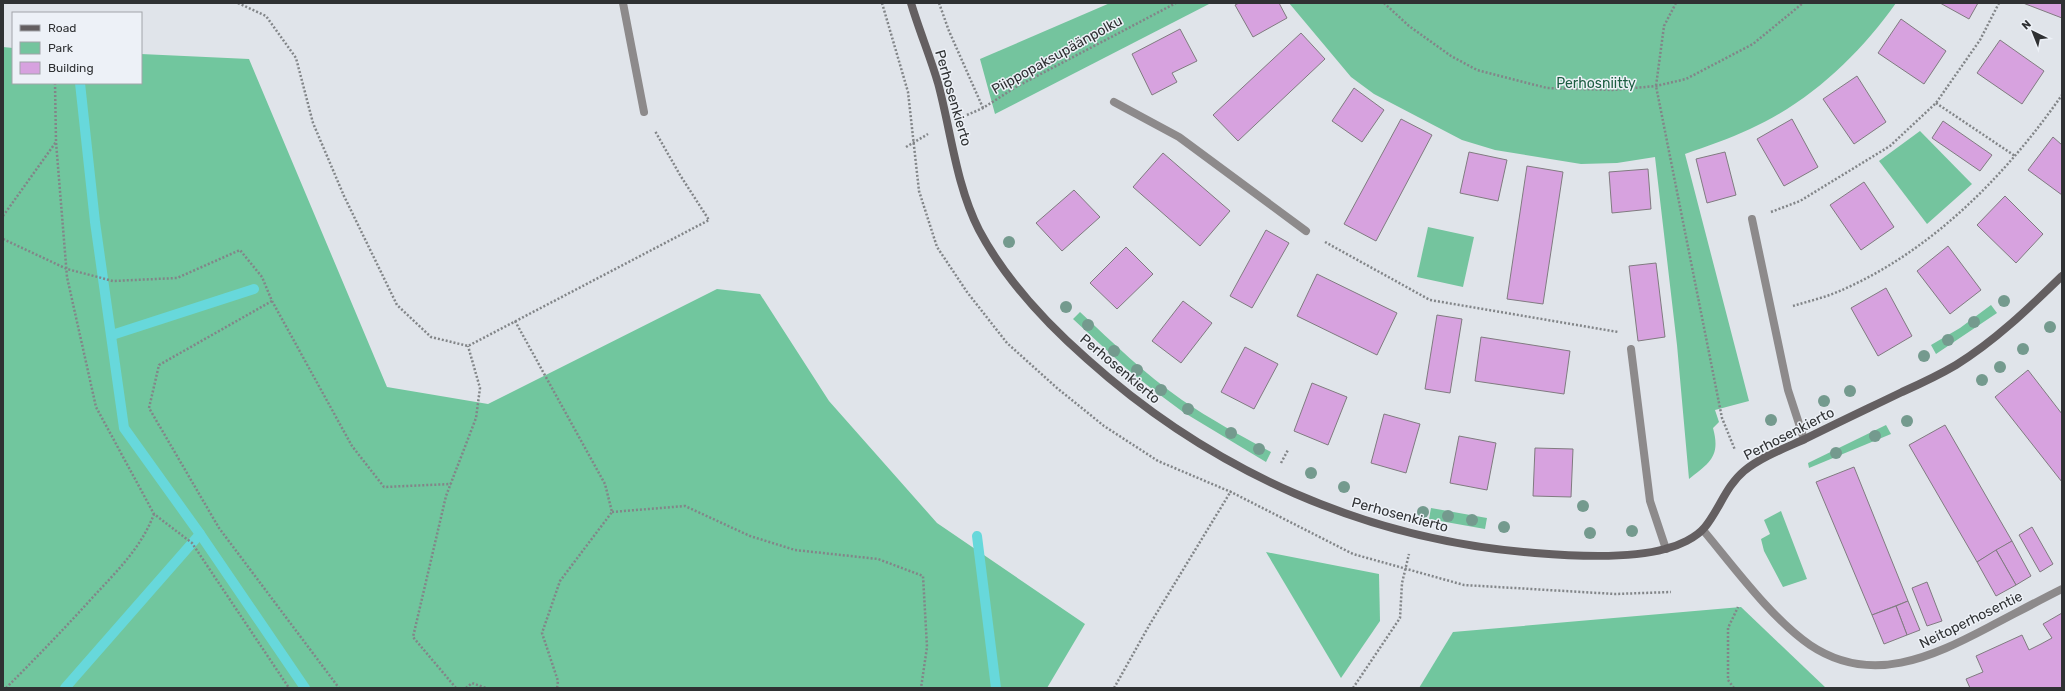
<svg xmlns="http://www.w3.org/2000/svg" width="2065" height="691" font-family="Rubik,sans-serif">
	<style>
		.green { fill: #74c49e }
		.forest { fill: #71c69e }
		.lines { fill: none; stroke-linecap: round; stroke-linejoin: round }
		.stream { stroke: #67d8db; stroke-width: 10 }
		.building { fill: #d7a2df; stroke: #807b80 }
		.path { stroke: #828588; stroke-width: 2.5; stroke-dasharray: 2 2; stroke-linecap: butt }
		.lane { stroke: #8d8a8b; stroke-width: 8 }
		.street { stroke: #8d8a8b; stroke-width: 8 }
		.secondary { stroke: #645f61; stroke-width: 8 }
		.tree { fill: #749a8e }
		.labels { text-anchor: middle; dominant-baseline: central; stroke-width: 3; stroke-linejoin: round; paint-order: stroke }
		.street-label { font-size: 14px; fill: #2f3133; stroke: #edf1f7 }
		.park-label { font-size: 14px; fill: #1c5d42; stroke: #edf1f7 }
	</style>
	<rect width="100%" height="100%" fill="#e0e4ea"/>
	<!-- green -->
	<g class="green">
		<polygon points="1110,3 1211,3 995,114 980,59"/>
		<path d="M1289,3h607c-37,52 -86,99 -146,126 -21,10 -43,17 -65,25l64,247 -34,9 4,12 -6,6c8,29 -4,35 -24,51l-12,-134 -22,-188 -38,6 -36,1 -86,-14 -33,-10 -88,-46 -23,-17z"/>
		<polygon points="1920,131 1972,184 1927,224 1879,161"/>
		<polygon points="1428,227 1474,237 1463,287 1417,277"/>
		<polygon points="1991,305 1997,313 1936,354 1931,345 1960,328"/>
		<path d="M1080,312c33,31 65,62 102,88 28,19 59,36 89,52l-5,10 -83,-50 -31,-23 -25,-20 -54,-50z"/>
		<polygon points="1886,425 1891,434 1809,468 1808,463"/>
		<polygon points="1431,508 1487,518 1485,529 1429,519"/>
		<polygon points="1781,511 1807,579 1783,587 1764,551 1761,539 1770,534 1764,520"/>
	</g>
	<!-- forest -->
	<g class="forest">
		<polygon points="3,47 13,48 13,83 141,83 141,54 249,59 387,387 488,404 717,289 760,294 829,401 937,523 1085,624 1047,688 3,688"/>
		<polygon points="1266,552 1379,574 1380,621 1341,678"/>
		<polygon points="1741,607 1826,688 1419,688 1453,632"/>
	</g>
	<g class="lines">
		<!-- stream -->
		<g class="stream">
			<polyline points="80,83 95,222 124,428 200,534 305,688"/>
			<polyline points="112,335 254,289"/>
			<polyline points="977,536 996,688"/>
			<polyline points="65,688 200,534"/>
		</g>
	</g>
	<!-- building -->
	<g class="building">
		<polygon points="1239,3 1279,3 1287,18 1253,37 1235,5"/>
		<polygon points="1940,3 1978,3 1969,19"/>
		<polygon points="2023,3 2062,3 2062,18"/>
		<polygon points="1901,19 1946,51 1924,84 1878,53"/>
		<polygon points="1180,29 1197,61 1172,73 1177,82 1152,95 1132,54"/>
		<polygon points="1301,33 1325,59 1238,141 1213,115"/>
		<polygon points="2000,40 2044,71 2022,104 1977,73"/>
		<polygon points="1857,76 1886,122 1854,144 1823,99"/>
		<polygon points="1354,88 1384,110 1362,142 1332,121"/>
		<polygon points="1401,119 1432,135 1376,241 1344,224"/>
		<polygon points="1792,119 1818,167 1784,186 1757,139"/>
		<polygon points="1943,121 1992,155 1980,171 1932,138"/>
		<polygon points="2053,137 2062,145 2062,195 2028,170"/>
		<polygon points="1469,152 1507,160 1498,201 1460,193"/>
		<polygon points="1725,152 1736,195 1707,203 1696,159"/>
		<polygon points="1163,153 1230,211 1200,246 1133,187"/>
		<polygon points="1527,166 1563,172 1543,304 1507,299"/>
		<polygon points="1648,169 1651,209 1612,213 1609,172"/>
		<polygon points="1864,182 1894,227 1861,250 1830,205"/>
		<polygon points="1074,190 1100,217 1062,251 1036,223"/>
		<polygon points="2005,196 2043,234 2016,263 1977,225"/>
		<polygon points="1266,230 1289,243 1252,308 1230,296"/>
		<polygon points="1948,246 1981,290 1950,314 1917,271"/>
		<polygon points="1126,247 1153,274 1117,309 1090,283"/>
		<polygon points="1656,263 1665,337 1638,341 1629,266"/>
		<polygon points="1317,274 1397,313 1377,355 1297,316"/>
		<polygon points="1886,288 1912,336 1878,356 1851,308"/>
		<polygon points="1183,301 1212,323 1181,363 1152,341"/>
		<polygon points="1437,315 1462,319 1450,393 1425,389"/>
		<polygon points="1481,337 1570,351 1564,394 1475,381"/>
		<polygon points="1245,347 1278,364 1254,409 1221,392"/>
		<polygon points="2028,370 2062,414 2062,482 1995,397"/>
		<polygon points="1312,383 1347,397 1328,445 1294,431"/>
		<polygon points="1384,414 1420,424 1406,473 1371,463"/>
		<polygon points="1945,425 2012,541 1977,562 1909,445"/>
		<polygon points="1459,436 1496,443 1487,490 1450,483"/>
		<polygon points="1535,448 1573,449 1571,497 1533,496"/>
		<polygon points="1854,467 1908,601 1872,615 1816,482"/>
		<polygon points="2032,527 2053,564 2040,572 2019,535"/>
		<polygon points="2012,541 2031,576 2016,585 1996,550"/>
		<polygon points="1996,550 2016,585 1996,596 1977,562"/>
		<polygon points="1927,582 1942,621 1927,626 1912,588"/>
		<polygon points="1908,601 1920,630 1907,635 1896,606"/>
		<polygon points="1896,606 1907,635 1884,644 1872,615"/>
		<polygon points="2062,613 2062,688 1970,688 1966,679 1983,672 1976,656 2022,635 2029,650 2041,644 2052,638 2043,624"/>
	</g>
	<g class="lines">
		<!-- path -->
		<g class="path">
			<polyline points="238,3 266,16 296,58 313,123 344,196 397,305 431,337 468,346 709,220 680,175 655,131"/>
			<polyline points="882,3 908,92 919,191 937,247 967,292 1007,343 1057,388 1104,426 1158,461 1231,492 1353,554 1464,585 1615,594 1671,592"/>
			<polyline points="939,3 949,31 983,108"/>
			<polyline points="1384,3 1409,26 1451,56 1477,70 1547,88 1612,90 1656,86 1686,79 1753,44 1803,3"/>
			<polyline points="1676,3 1664,26 1656,86 1722,418 1735,450"/>
			<polyline points="55,83 56,142 67,277 96,407 154,514 192,543 289,688"/>
			<polyline points="1936,103 2015,156"/>
			<polyline points="967,115 983,108 1016,87 1176,3"/>
			<polyline points="906,147 928,134"/>
			<polyline points="1771,212 1800,201 1890,146 1936,103 1980,40 1999,3"/>
			<polyline points="3,216 56,142"/>
			<polyline points="3,239 67,269 113,281 177,278 240,250 262,277 272,301 352,446 384,487 451,484"/>
			<polyline points="1325,242 1430,300 1618,332"/>
			<polyline points="272,301 159,365 149,408 219,528 339,688"/>
			<path d="M1793,306c16,-5 34,-9 49,-16 91,-40 164,-115 220,-195"/>
			<polyline points="515,321 605,484 612,512 560,581 542,633 558,681 557,688"/>
			<polyline points="1281,463 1288,450"/>
			<polyline points="612,512 685,506 750,536 795,550 878,559 923,576 927,647 921,688"/>
			<path d="M6,688c30,-30 59,-60 87,-91 24,-26 48,-49 61,-83"/>
			<polyline points="456,688 413,637 446,496 476,418 480,388 468,346"/>
			<polyline points="466,688 472,683 486,688"/>
			<polyline points="1114,688 1150,624 1231,491"/>
			<polyline points="1353,688 1400,618 1402,583 1409,554"/>
			<polyline points="1734,688 1728,680 1728,628 1738,607"/>
		</g>
		<!-- lane -->
		<g class="lane">
			<polyline points="1114,102 1179,137 1306,231"/>
			<polyline points="1752,219 1788,390 1804,439"/>
			<polyline points="1631,349 1650,501 1666,549"/>
		</g>
		<!-- street -->
		<g class="street">
			<polyline points="623,3 644,112"/>
			<path d="M1703,530c31,37 68,88 107,115 61,41 122,12 179,-18 25,-13 49,-26 73,-38"/>
		</g>
		<!-- secondary -->
		<path class="secondary" d="M911,3c8,27 19,53 27,80 13,48 18,102 41,147 26,49 67,93 108,129 126,113 279,181 448,194 37,3 95,6 130,-4 13,-3 31,-11 40,-22 14,-17 21,-41 39,-56 17,-14 41,-23 61,-32 32,-16 64,-31 97,-47 18,-8 37,-17 54,-27 39,-24 73,-57 106,-89"/>
	</g>
	<!-- trees -->
	<g class="tree">
		<circle cx="1009" cy="242" r="6"/>
		<circle cx="2004" cy="301" r="6"/>
		<circle cx="1066" cy="307" r="6"/>
		<circle cx="1974" cy="322" r="6"/>
		<circle cx="1088" cy="325" r="6"/>
		<circle cx="2050" cy="327" r="6"/>
		<circle cx="1948" cy="340" r="6"/>
		<circle cx="2023" cy="349" r="6"/>
		<circle cx="1114" cy="351" r="6"/>
		<circle cx="1924" cy="356" r="6"/>
		<circle cx="2000" cy="367" r="6"/>
		<circle cx="1137" cy="370" r="6"/>
		<circle cx="1982" cy="380" r="6"/>
		<circle cx="1161" cy="390" r="6"/>
		<circle cx="1850" cy="391" r="6"/>
		<circle cx="1824" cy="401" r="6"/>
		<circle cx="1188" cy="409" r="6"/>
		<circle cx="1771" cy="420" r="6"/>
		<circle cx="1907" cy="421" r="6"/>
		<circle cx="1231" cy="433" r="6"/>
		<circle cx="1875" cy="436" r="6"/>
		<circle cx="1259" cy="449" r="6"/>
		<circle cx="1836" cy="453" r="6"/>
		<circle cx="1311" cy="473" r="6"/>
		<circle cx="1344" cy="487" r="6"/>
		<circle cx="1583" cy="506" r="6"/>
		<circle cx="1423" cy="512" r="6"/>
		<circle cx="1448" cy="516" r="6"/>
		<circle cx="1472" cy="520" r="6"/>
		<circle cx="1504" cy="527" r="6"/>
		<circle cx="1632" cy="531" r="6"/>
		<circle cx="1590" cy="533" r="6"/>
	</g>
	<g class="labels">
		<!-- street labels -->
		<g class="street-label">
			<text transform="translate(1057 55) rotate(-29)">Piippopaksupäänpolku</text>
			<text transform="translate(953 98) rotate(74)">Perhosenkierto</text>
			<text transform="translate(1120 369) rotate(40)">Perhosenkierto</text>
			<text transform="translate(1789 434) rotate(-27)">Perhosenkierto</text>
			<text transform="translate(1400 515) rotate(15)">Perhosenkierto</text>
			<text transform="translate(1971 620) rotate(-26)">Neitoperhosentie</text>
		</g>
		<!-- park labels -->
		<g class="park-label">
			<text x="1596" y="83">Perhosniitty</text>
		</g>
	</g>
	<!-- border -->
	<rect width="2065" height="691" fill="none" stroke="#2f3133" stroke-width="8"/>
	<!-- legend -->
	<rect x="12" y="12" width="130" height="72" fill="#edf1f7" stroke="#a1a4a9"/>
	<rect x="20" y="25" width="20" height="6" fill="#645f61" stroke="#a1a4a9"/>
	<text x="48" y="32" font-size="12" fill="#2f3133">Road</text>
	<rect x="20" y="42" width="20" height="12" fill="#74c49e" stroke="#a1a4a9"/>
	<text x="48" y="52" font-size="12" fill="#2f3133">Park</text>
	<rect x="20" y="62" width="20" height="12" fill="#d7a2df" stroke="#a1a4a9"/>
	<text x="48" y="72" font-size="12" fill="#2f3133">Building</text>
	<!-- north arrow -->
	<g transform="translate(2033 32) rotate(317)" stroke="#edf1f7" stroke-width="3" paint-order="stroke">
	<path d="M0-3L7 15L0 10L-7 15Z" fill="#2f3133"/>
	<text y="-6" font-size="11" font-weight="bold" text-anchor="middle" fill="#2f3133">N</text>
	</g>
</svg>
